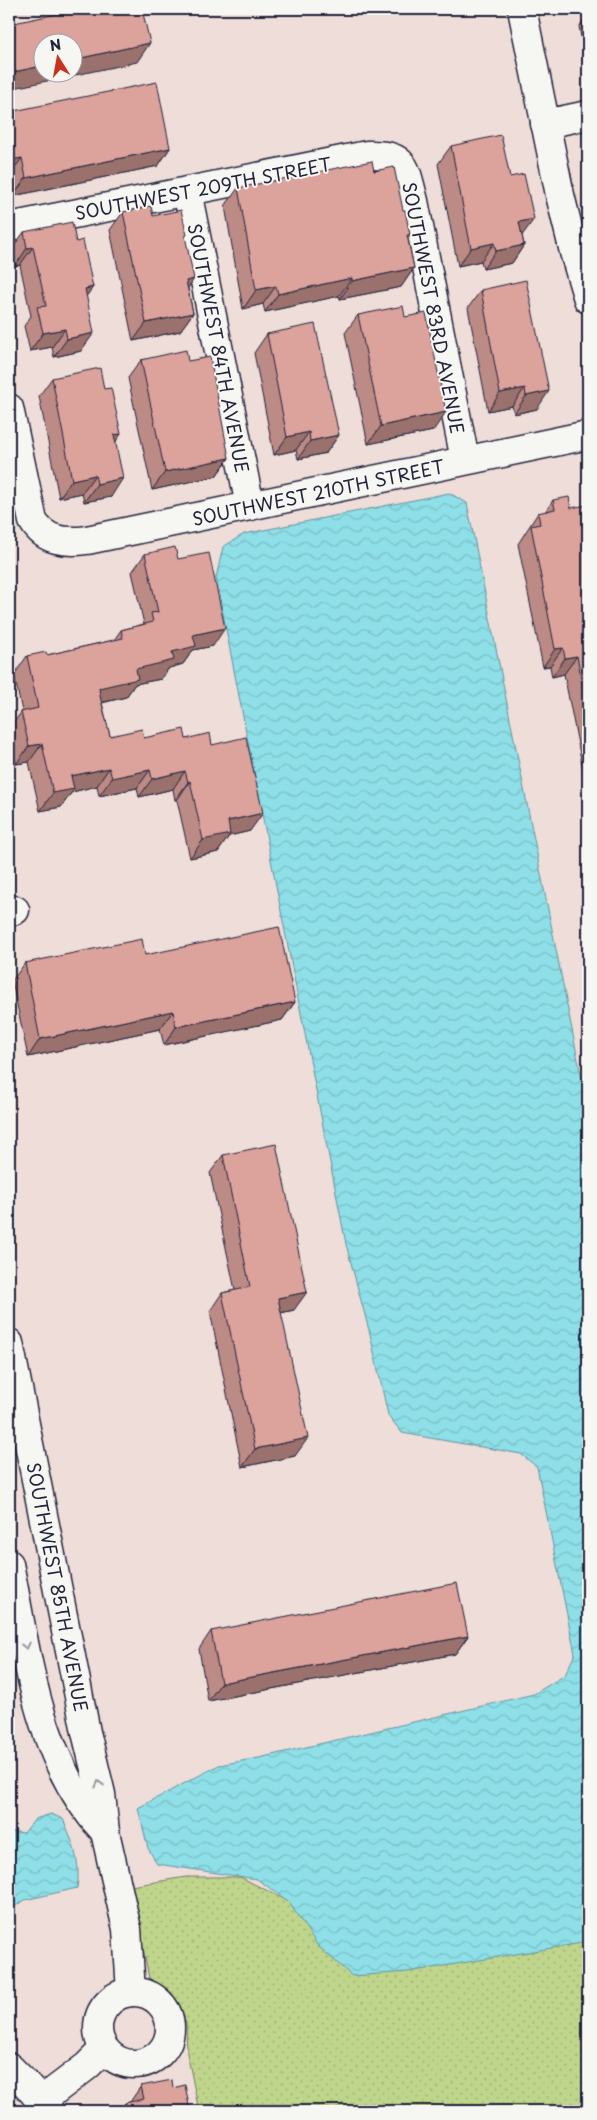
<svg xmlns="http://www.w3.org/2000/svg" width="597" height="2120" font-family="'Playpen Sans',sans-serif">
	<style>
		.park { fill: url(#park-dots); stroke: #707c63 }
		.water { fill: url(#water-waves); stroke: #6393a2 }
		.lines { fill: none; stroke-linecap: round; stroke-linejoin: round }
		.minor-casing { stroke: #22223b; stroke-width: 31 }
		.minor { stroke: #f6f6f2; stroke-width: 28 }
		.wall { fill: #bd8b86; stroke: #22223b }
		.shaded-wall { fill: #9a716d; stroke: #22223b }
		.building { fill: #dca29c; stroke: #22223b }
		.oneway { stroke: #9797a0 }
		.labels { text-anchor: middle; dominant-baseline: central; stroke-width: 4; stroke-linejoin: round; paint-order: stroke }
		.street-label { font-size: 18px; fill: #22223b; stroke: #f6f6f2 }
	</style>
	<defs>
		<pattern id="park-dots" width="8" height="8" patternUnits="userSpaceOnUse" patternTransform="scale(1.25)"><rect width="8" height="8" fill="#bfd58b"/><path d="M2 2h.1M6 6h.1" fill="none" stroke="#a4b779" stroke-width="1.8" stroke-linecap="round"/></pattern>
		<pattern id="water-waves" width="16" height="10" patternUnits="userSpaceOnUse" patternTransform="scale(1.25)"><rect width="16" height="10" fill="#8edfe7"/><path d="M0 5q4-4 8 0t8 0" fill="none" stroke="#7abfc7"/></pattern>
	</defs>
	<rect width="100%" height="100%" fill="#eeddd8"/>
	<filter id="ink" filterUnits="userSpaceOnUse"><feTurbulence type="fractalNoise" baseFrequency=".02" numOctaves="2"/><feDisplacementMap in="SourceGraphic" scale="10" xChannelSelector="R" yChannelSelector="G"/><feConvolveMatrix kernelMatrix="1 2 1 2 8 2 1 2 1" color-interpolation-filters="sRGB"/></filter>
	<g filter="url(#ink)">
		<!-- park -->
		<polygon class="park" points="186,1877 240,1877 288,1901 588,1940 588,2111 199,2111 187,2053 186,2023 173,1999 149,1978 131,1886"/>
		<!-- water -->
		<g class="water">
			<polygon points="449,493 467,503 583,1085 588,1094 588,1942 408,1972 352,1976 318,1946 288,1901 257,1879 157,1864 148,1848 138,1808 219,1765 259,1758 534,1694 565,1675 575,1654 537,1467 521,1454 402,1433 388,1415 370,1334 346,1244 216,578 223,547 244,534"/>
			<path d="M51,1814l12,5c10,23 18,44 14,69l-52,12 -16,10v-79l15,2 11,-14z"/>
		</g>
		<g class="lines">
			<defs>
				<g id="minor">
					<polyline points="522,9 560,195 574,252 588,299"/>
					<polyline points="545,124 588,115"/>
					<polyline points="187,191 250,506"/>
					<path d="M9,227l358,-72c40,-1 38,12 47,46l51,259"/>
					<path d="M9,408l24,113c12,20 32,22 54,19l501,-105"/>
					<polyline points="9,912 15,910"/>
					<polyline points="9,1343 86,1732 101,1794 105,1832 127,1929 131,1992"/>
					<path d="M9,1564c19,92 28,196 96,268"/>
					<circle cx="134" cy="2028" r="36"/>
					<polyline points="9,2067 28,2086 49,2111"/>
					<polyline points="41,2101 87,2066 104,2049"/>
				</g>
			</defs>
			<!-- minor casing -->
			<use href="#minor" class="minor-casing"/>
			<!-- minor -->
			<use href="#minor" class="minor"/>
		</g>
		<!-- wall -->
		<g class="wall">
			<polygon points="588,14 588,62 586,62 579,27"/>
			<polygon points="9,112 170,148 158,166 13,196 9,176"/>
			<polygon points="451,146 522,235 524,245 512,263 483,269 481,261 458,266 438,164"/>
			<polygon points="374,171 403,210 410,235 408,238 414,268 401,287 340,299 339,296 265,312 263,304 243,309 225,206 238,188"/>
			<polygon points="123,212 153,216 185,237 188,289 193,313 180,331 133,341 110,230"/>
			<polygon points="24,232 76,242 93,287 86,296 81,351 54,357 52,347 30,351 24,326 31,316 20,265 15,266 11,250"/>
			<polygon points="481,290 537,409 514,414 512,406 488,411 468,308"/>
			<polygon points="358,315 433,431 368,444 345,333"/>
			<polygon points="267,334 339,435 326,453 298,459 296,450 274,455 254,353"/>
			<polygon points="141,360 188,361 229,458 216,476 152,490 128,378"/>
			<polygon points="52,378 116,442 111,497 84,502 82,493 59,498 39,396"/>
			<polygon points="553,500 571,508 588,514 588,794 564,674 552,677 550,666 543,667 518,544 538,513 545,512"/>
			<polygon points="145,554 178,559 213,646 193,650 183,664 169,668 161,679 135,684 126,697 102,703 110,736 144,738 186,739 212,745 250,831 229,836 218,852 190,858 177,800 175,800 173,789 139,797 137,788 99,796 97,786 72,792 61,807 40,811 29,762 16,764 9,731 9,729 22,711 14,675 27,656 47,655 114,640 121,630 144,624 132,572"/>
			<polygon points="145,955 295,1002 282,1020 164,1045 160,1029 28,1057 12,981 25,963"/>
			<polygon points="223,1155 294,1310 281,1313 295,1456 242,1467 210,1311 222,1293 235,1290 210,1173"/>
			<polygon points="211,1631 468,1636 455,1654 208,1701 199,1649"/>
			<polygon points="141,2086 173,2088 190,2111 119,2111 125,2103 130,2102"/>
		</g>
		<!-- shaded-wall -->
		<g class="shaded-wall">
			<polygon points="150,43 137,62 9,89 9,73 42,66 42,72 72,72 72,60"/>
			<polygon points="170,148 158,166 13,196 26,178"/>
			<polygon points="22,158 9,176 9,163 11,160"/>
			<polygon points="534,219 521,237 519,222"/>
			<polygon points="494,243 481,261 458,266 471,248"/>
			<polygon points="524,245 512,263 483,269 496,251"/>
			<polygon points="33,247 20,265 15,266 27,248"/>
			<polygon points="414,268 401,287 340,299 352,281"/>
			<polygon points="352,278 339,296 265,312 278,294"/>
			<polygon points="194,279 181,298 186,281"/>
			<polygon points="276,286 263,304 243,309 256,290"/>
			<polygon points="93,287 80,305 85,289"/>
			<polygon points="193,313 180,331 133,341 146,323"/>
			<polygon points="65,329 52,347 30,351 43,333"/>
			<polygon points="94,333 81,351 54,357 67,339"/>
			<polygon points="525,388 512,406 488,411 500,393"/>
			<polygon points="549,391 537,409 514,414 526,396"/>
			<polygon points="446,412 433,431 368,444 381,426"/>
			<polygon points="309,432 296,450 274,455 287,437"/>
			<polygon points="121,434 109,452 114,435"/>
			<polygon points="339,435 326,453 298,459 310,441"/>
			<polygon points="229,458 216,476 152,490 165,472"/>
			<polygon points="95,475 82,493 59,498 72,480"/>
			<polygon points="123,478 111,497 84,502 97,484"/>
			<polygon points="225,628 213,646 193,650 183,664 169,668 161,679 135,684 126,697 87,706 99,688 136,669 172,652 193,635"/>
			<polygon points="563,648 550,666 543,667 555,649"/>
			<polygon points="577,656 564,674 552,677 565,658"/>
			<polygon points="42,744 29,762 16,764 29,746"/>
			<polygon points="109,768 97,786 72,792 61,807 40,811 53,793 71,776"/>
			<polygon points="150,770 137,788 99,796 112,778"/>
			<polygon points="185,771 173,789 139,797 152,779"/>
			<polygon points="190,781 177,800 175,800 188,782"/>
			<polygon points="263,813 250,831 229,836 218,852 190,858 203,840 228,821"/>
			<polygon points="295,1002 282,1020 164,1045 176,1027"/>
			<polygon points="173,1011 160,1029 28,1057 40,1039"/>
			<polygon points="307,1292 294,1310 265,1316 278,1298"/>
			<polygon points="308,1438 295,1456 242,1467 255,1449"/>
			<polygon points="468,1636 455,1654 208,1701 221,1683"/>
		</g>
		<!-- building -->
		<g class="building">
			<polygon points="81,9 142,9 150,43 72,60 72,42 42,42 42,66 9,73 9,24"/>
			<polygon points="157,82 170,148 26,178 22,158 11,160 9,151 9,112"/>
			<polygon points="501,135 510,177 524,174 534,219 519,222 524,245 496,251 494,243 471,248 451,146"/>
			<polygon points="372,161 374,171 394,167 403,210 405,210 410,235 407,235 414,268 352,281 352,278 278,294 276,286 256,290 238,188"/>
			<polygon points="151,206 153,216 181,210 187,235 185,236 194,279 186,281 193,313 146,323 123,212"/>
			<polygon points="72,222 76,242 83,240 93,287 85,289 94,333 67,339 65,329 43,333 37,307 46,306 33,247 27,248 24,232"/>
			<polygon points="526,280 549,391 526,396 525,388 500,393 481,290"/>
			<polygon points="403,306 405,317 426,313 446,412 381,426 358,315"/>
			<polygon points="315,324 339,435 310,441 309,432 287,437 267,334"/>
			<polygon points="186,350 188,361 210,357 229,458 165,472 141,360"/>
			<polygon points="100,368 104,389 111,388 121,434 114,435 123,478 97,484 95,475 72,480 52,378"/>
			<polygon points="569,497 571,508 587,505 588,514 588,713 577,656 565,658 563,648 555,649 531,526 540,524 538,513 555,509 553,500"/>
			<polygon points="175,547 178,559 209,553 225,628 193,635 196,646 172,652 174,660 136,669 138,679 99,688 100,696 110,736 142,729 144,738 184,729 186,739 210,733 212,745 246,737 263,813 228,821 230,834 203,840 190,781 188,782 185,771 152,779 150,770 112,778 109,768 71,776 74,789 53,793 42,744 29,746 21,712 38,708 27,656 46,652 47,655 123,638 121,630 153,622 151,613 158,612 145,554"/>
			<polygon points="279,927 295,1002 176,1027 173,1011 40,1039 25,963 142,939 145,955"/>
			<polygon points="276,1144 307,1292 278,1298 308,1438 255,1449 222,1293 250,1287 223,1155"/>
			<polygon points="457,1583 468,1636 221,1683 211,1631"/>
			<polygon points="172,2080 173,2088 185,2085 190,2111 127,2111 125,2103 144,2099 141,2086"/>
			<polygon points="13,2107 14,2111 9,2111 9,2108"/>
		</g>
		<!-- one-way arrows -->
		<defs><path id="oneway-chevron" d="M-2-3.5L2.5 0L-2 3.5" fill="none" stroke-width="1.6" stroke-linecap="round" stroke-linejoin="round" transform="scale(1.25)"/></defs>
		<g class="oneway">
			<use href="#oneway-chevron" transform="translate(26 1646) rotate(78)"/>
			<use href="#oneway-chevron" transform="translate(99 1784) rotate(-104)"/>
		</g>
	</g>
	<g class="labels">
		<!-- street labels -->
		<g class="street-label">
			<text transform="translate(203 188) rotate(-11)">SOUTHWEST 209TH STREET</text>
			<text transform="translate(434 308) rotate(79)">SOUTHWEST 83RD AVENUE</text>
			<text transform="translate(219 348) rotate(79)">SOUTHWEST 84TH AVENUE</text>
			<text transform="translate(318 492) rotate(-12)">SOUTHWEST 210TH STREET</text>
			<text transform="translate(58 1587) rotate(79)">SOUTHWEST 85TH AVENUE</text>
		</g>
	</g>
	<!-- margin -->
	<rect width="597" height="2120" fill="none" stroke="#f6f6f2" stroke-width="30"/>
	<rect x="15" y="15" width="567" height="2090" fill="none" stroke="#22223b" stroke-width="2" filter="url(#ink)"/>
	<!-- north arrow -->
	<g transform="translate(58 58) rotate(349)"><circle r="24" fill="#f6f6f2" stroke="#a1a1a9"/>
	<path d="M0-4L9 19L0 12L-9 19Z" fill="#c8321e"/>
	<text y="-8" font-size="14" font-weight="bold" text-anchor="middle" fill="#22223b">N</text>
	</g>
</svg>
